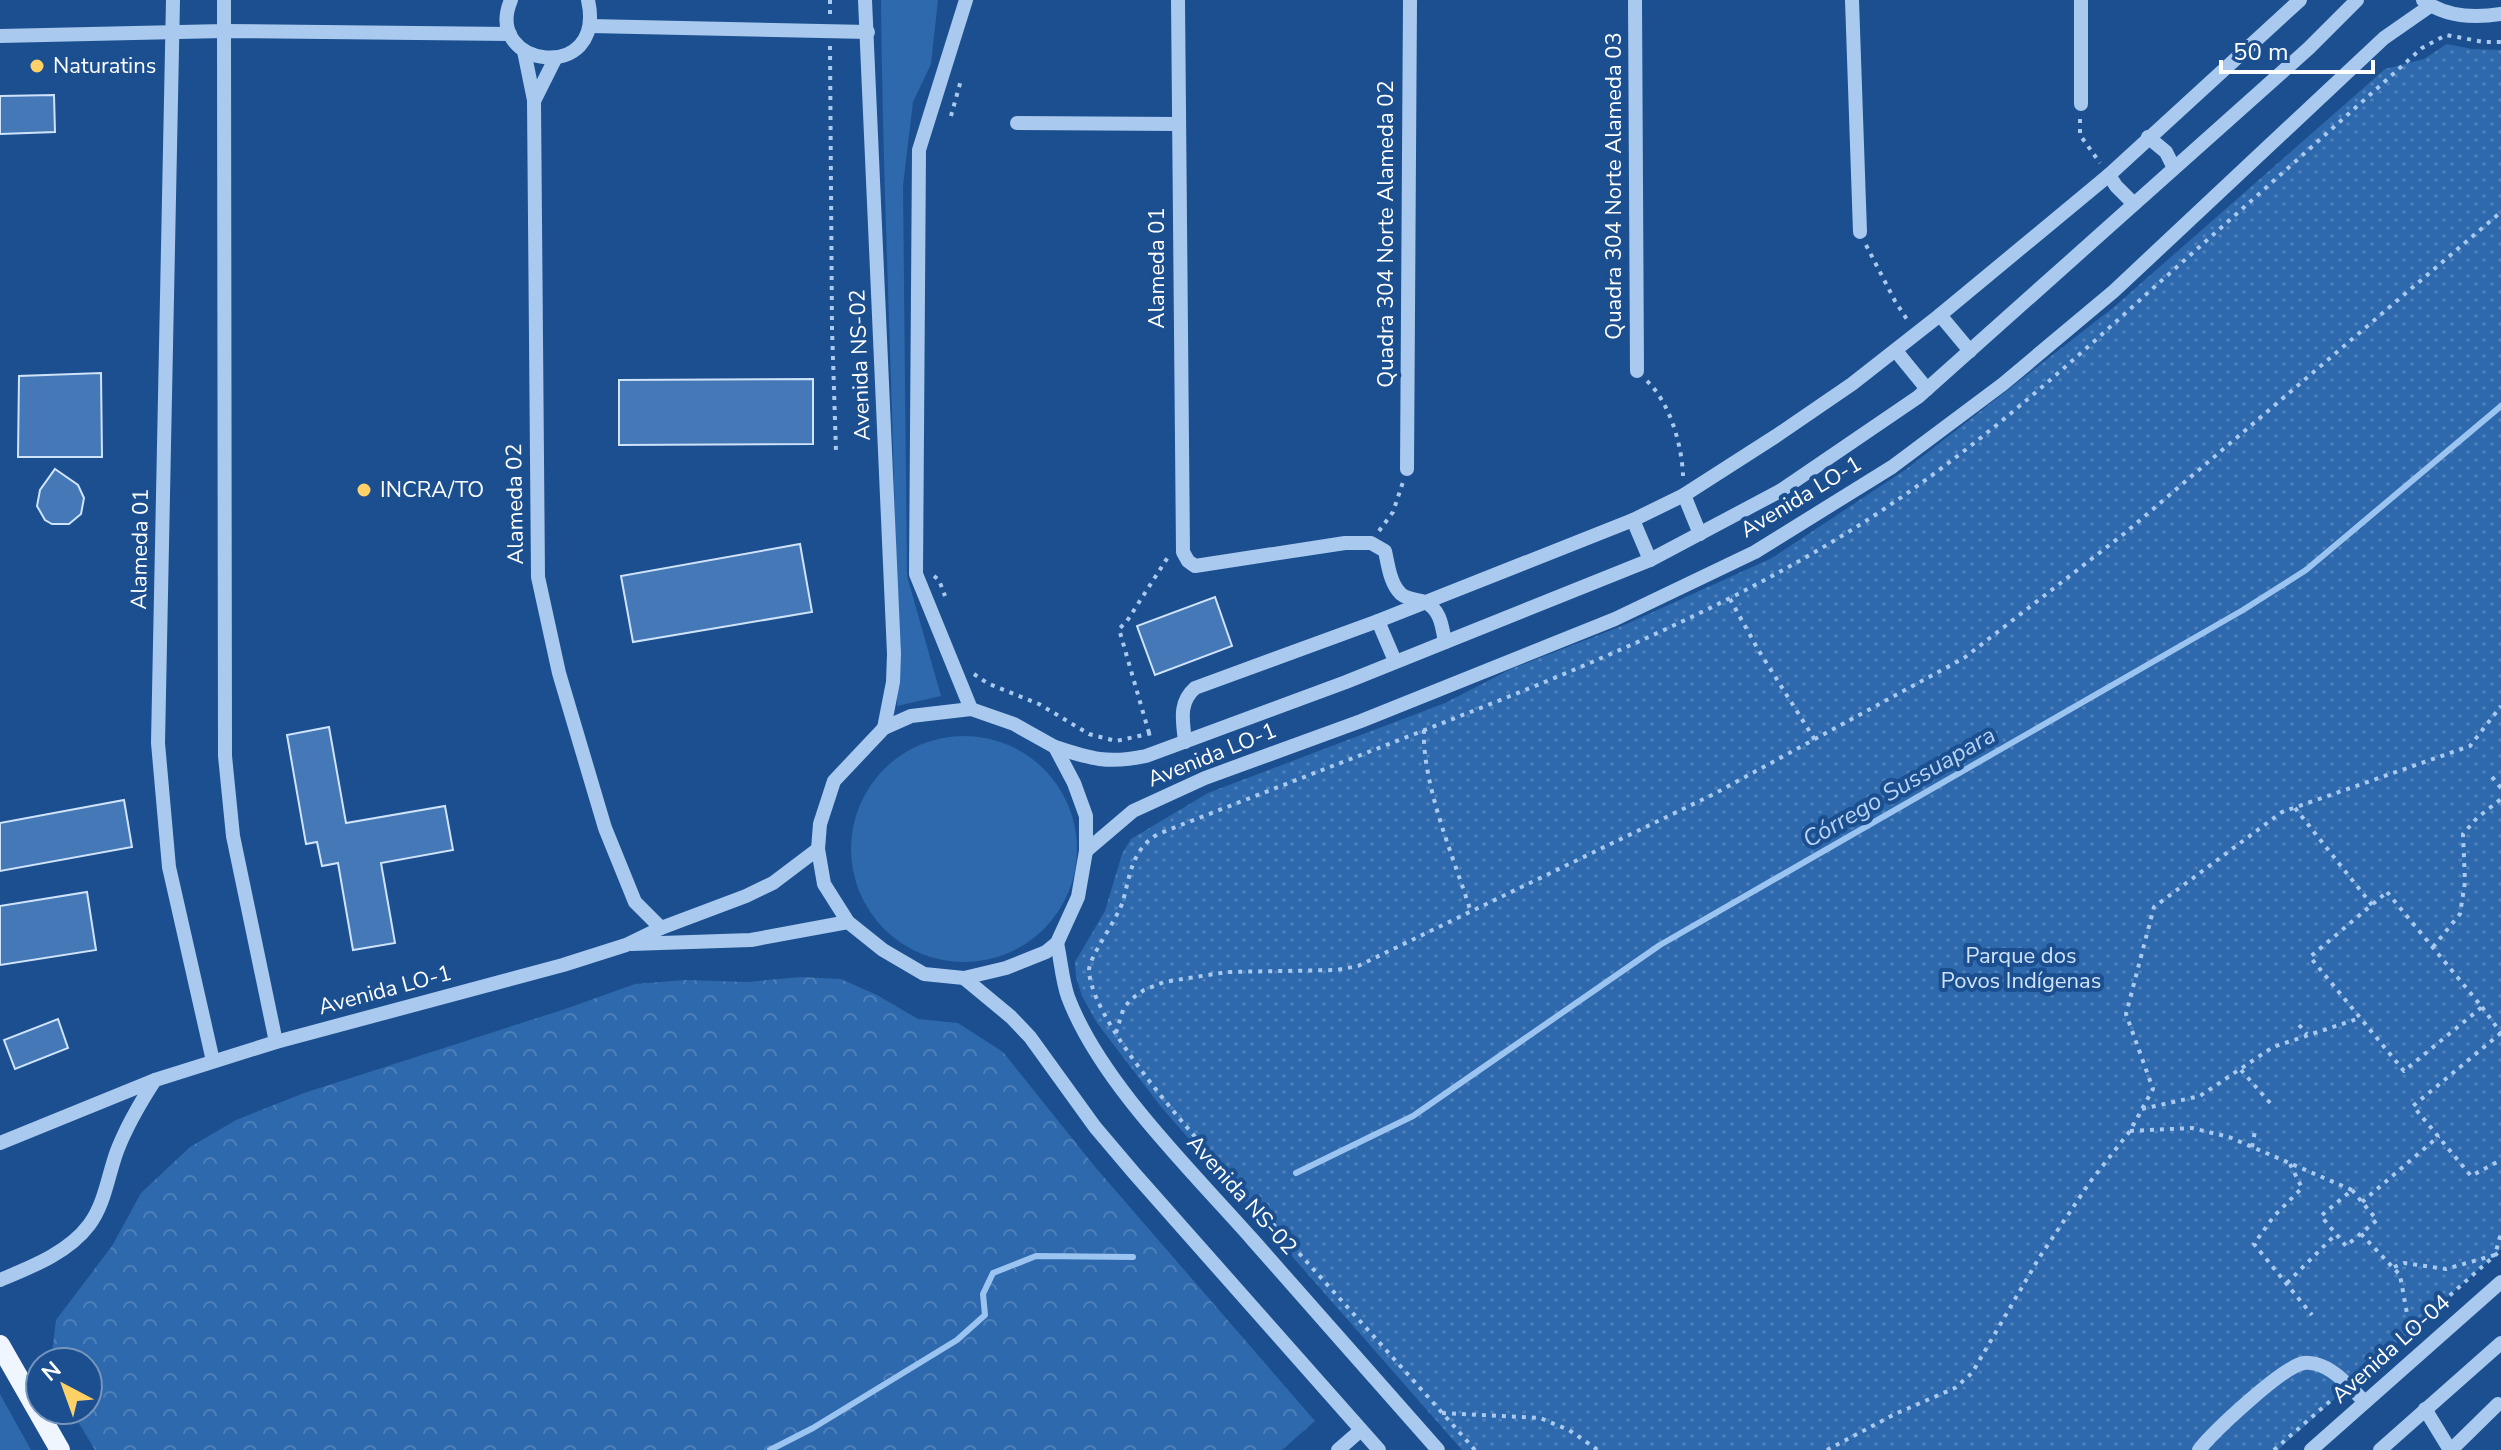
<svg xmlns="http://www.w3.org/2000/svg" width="2501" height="1450" font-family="'Nunito Sans',sans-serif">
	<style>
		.grass { fill: #2e69ad }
		.forest { fill: url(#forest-crowns) }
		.park { fill: url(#park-dots) }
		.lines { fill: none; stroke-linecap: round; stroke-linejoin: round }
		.stream { stroke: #9cc4f0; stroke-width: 6 }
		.building { fill: #4478b7; stroke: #cfe3fa; stroke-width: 2 }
		.path { stroke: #a9c9ee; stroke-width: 4; stroke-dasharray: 4 6; stroke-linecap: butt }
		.minor { stroke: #a9c9ee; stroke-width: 14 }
		.major { stroke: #f0f6ff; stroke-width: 20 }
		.poi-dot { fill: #ffd166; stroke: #1b4f8f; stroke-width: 3 }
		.labels { text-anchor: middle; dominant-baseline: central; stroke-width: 8; stroke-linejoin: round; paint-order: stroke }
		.poi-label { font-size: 22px; fill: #fff; stroke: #1b4f8f; text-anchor: start }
		.street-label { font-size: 22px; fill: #fff; stroke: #1b4f8f }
		.park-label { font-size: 22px; fill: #cfe3fa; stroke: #1b4f8f }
		.water-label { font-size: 24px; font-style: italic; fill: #b5d3f5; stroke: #1b4f8f }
	</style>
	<defs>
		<pattern id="forest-crowns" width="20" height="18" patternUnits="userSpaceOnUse" patternTransform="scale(2)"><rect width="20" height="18" fill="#2e69ad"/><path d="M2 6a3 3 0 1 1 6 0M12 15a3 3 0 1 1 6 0" fill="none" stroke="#4d80b9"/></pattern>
		<pattern id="park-dots" width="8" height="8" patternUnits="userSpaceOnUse" patternTransform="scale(2)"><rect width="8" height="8" fill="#2e69ad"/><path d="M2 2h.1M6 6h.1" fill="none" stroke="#4d80b9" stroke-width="1.8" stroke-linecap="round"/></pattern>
	</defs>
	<rect width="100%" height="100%" fill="#1b4f8f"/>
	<!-- grass -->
	<g class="grass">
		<path d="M881,0h57l-7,64 -18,38 -10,83 4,391 34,120 -44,10c1,-235 -14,-470 -16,-706z"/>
		<circle cx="964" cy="849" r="113"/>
		<polygon points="0,1394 31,1450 0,1450"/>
	</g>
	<!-- forest -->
	<polygon class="forest" points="801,977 841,979 877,995 918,1019 958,1023 1003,1052 1096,1168 1315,1421 1282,1450 95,1450 71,1410 88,1410 88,1362 51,1362 56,1320 112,1246 141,1193 190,1147 236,1120 304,1093 565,1009 635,984 686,980 747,982"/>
	<!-- park -->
	<polygon class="park" points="2447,44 2472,49 2501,50 2501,1249 2278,1450 1462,1450 1162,1108 1097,1023 1082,996 1076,977 1075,962 1105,911 1122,854 1131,839 1208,793 1445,703 1511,669 1622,626 1772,558 1905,470 2114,307 2385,69 2424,59"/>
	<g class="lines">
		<!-- stream -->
		<g class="stream">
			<polyline points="1296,1173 1413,1116 1660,945 2243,610 2306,570 2501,406"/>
			<polyline points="770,1450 813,1428 957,1340 985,1315 983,1294 993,1273 1036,1256 1133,1257"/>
		</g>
	</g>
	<!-- building -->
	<g class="building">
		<polygon points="54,95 55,132 0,134 0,96"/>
		<polygon points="101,373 102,457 18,457 19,376"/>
		<polygon points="813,379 813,444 619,445 619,380"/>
		<polygon points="55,469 78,485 84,498 81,514 69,524 52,524 45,520 37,506 40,490"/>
		<polygon points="800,544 812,612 633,642 621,576"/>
		<polygon points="1215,597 1232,646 1155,675 1137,626"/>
		<polygon points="329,727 346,823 445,806 453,850 381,863 395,943 353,950 338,863 322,866 317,842 306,844 287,735"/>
		<polygon points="124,800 132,847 0,871 0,823"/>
		<polygon points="87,892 96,950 0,965 0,906"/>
		<polygon points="58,1019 68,1048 15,1069 4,1040"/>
	</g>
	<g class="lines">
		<!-- path -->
		<g class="path">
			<polyline points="830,0 830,18"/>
			<polyline points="830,46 832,328 836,452"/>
			<polyline points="951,116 961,80"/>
			<polyline points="2080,119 2080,135 2100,163"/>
			<polyline points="1866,245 1895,301 1908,321"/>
			<path d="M1647,381c23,22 35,64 36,95"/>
			<polyline points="1379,531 1393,512 1403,482"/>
			<polyline points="934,576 939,580 945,596"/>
			<polyline points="1730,599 1759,651 1815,740"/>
			<polyline points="974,674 987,683 1039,704 1089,734 1116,741 1157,732"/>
			<path d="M1424,730c-2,55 30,128 47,182"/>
			<polyline points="1149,733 1119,629 1127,621 1168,557"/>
			<polyline points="2492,777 2501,788"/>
			<polyline points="2295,808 2372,905"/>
			<polygon points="2387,892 2482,1007 2404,1071 2310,957"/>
			<polyline points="2433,947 2460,914 2465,882 2463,834 2477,818 2501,799"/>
			<polyline points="2482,1007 2501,1033"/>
			<polyline points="2299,1025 2307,1034"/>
			<polyline points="1116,1033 1123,1010 1130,1000 1144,990 1164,982 1227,972 1337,970 1358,966 1712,795 1964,658 2125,533 2501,212"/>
			<polyline points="2501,1033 2413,1106 2471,1176 2501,1160"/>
			<polyline points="2241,1070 2271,1104"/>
			<polyline points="2142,1109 2200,1096 2273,1047 2360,1018"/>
			<polyline points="2130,1131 2192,1128 2229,1137 2352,1190"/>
			<polyline points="2252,1147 2255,1131"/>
			<polyline points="2290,1164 2302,1188 2274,1216 2254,1244 2312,1315"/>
			<polygon points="2352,1190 2377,1220 2346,1246 2321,1216"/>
			<polyline points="2362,1202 2439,1136"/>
			<polyline points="2361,1234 2400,1275 2410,1330"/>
			<polyline points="2394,1267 2404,1263 2446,1269 2495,1255 2501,1233"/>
			<polyline points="2287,1283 2336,1234"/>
			<polyline points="2360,1375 2501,1250"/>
			<polyline points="1442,1413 1540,1418 1569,1430 1598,1450"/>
			<path d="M1475,1450c-64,-73 -129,-144 -194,-217 -45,-51 -188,-199 -192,-262 -1,-13 28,-51 34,-70 7,-26 9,-52 35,-67 94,-37 188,-73 282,-110 150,-59 300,-121 435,-209 99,-65 189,-146 276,-225 90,-80 181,-161 271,-242l24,-13 38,7h17"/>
			<polyline points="1827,1450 1895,1414 1955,1388 1972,1373 2039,1258 2090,1182 2130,1131 2153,1089 2126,1014 2154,907 2282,812 2470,746 2501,706"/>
			<polyline points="2274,1450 2336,1396"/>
		</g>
		<!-- minor -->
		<g class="minor">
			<polyline points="173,0 158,743 169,867 213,1061"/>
			<path d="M511,0c-29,68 96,85 77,0"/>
			<polyline points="865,0 894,654 893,682 884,728"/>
			<polyline points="966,0 919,150 916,574 971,709"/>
			<path d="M1178,0l5,552 5,9 7,5 150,-23h26l14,8c3,13 5,33 16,43 7,6 16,5 24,8 16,8 17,25 20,40"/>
			<polyline points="1635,0 1637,371"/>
			<polyline points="1852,0 1860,232"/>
			<polyline points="2081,0 2081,104"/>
			<path d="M2423,0c22,17 52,18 78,14"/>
			<polyline points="590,26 868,32"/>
			<polyline points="0,36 224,31 224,0"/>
			<polyline points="524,51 534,100"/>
			<polyline points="555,59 534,101 538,577 559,673 605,828 635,902 661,928"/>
			<polyline points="1017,123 1178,124"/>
			<polyline points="2148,137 2166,152 2174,168"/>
			<polyline points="2109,175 2116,186 2134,204"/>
			<polyline points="1940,315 1970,351"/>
			<polyline points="1896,351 1927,389"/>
			<polyline points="1407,469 1410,0"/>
			<polyline points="1684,495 1700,534"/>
			<polyline points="1633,520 1650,560"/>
			<polyline points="1378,621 1395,661"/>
			<polygon points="971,709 1014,724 1055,747 1074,783 1086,816 1086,851 1078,897 1057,943 1046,952 1006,968 964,978 924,974 883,950 848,922 824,884 818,849 820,824 834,781 884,728 911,716"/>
			<path d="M1185,742c-2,-21 -7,-39 10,-54l183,-67 255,-101 51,-25 92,-59 76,-52 88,-69 169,-140 191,-175"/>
			<path d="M1055,747c36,12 53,17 91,9l200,-74 304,-122 130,-69 138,-94 391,-349 48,-48"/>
			<polyline points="1086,851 1133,811 1205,778 1361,721 1615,619 1755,552 1892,467 2003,384 2114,291 2384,38 2430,6"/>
			<path d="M1057,943c4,18 5,37 11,54 32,85 124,174 184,242 62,70 124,141 186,211"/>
			<polyline points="631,944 751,940 848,922"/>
			<polyline points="964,978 1011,1017 1030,1037 1095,1127 1134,1173 1379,1450"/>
			<polyline points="276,1042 233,836 225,756 224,31 510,34"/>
			<polyline points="0,1143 155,1080 276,1042 563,965 626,945 661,928 746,896 773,883 818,849"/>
			<path d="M0,1280c31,-13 68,-27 89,-55 16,-21 19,-50 28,-74 10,-26 23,-48 38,-71"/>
			<polyline points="2425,1409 2450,1450"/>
			<polyline points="1338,1450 1361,1430"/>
			<path d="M2199,1450c14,-18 84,-84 105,-87 4,-1 8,0 12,1 20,5 35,25 49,38"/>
			<polyline points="2311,1450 2501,1282"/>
			<polyline points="2380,1450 2501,1343"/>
			<polyline points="2451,1450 2498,1404"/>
		</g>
		<!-- major -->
		<polyline class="major" points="0,1345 60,1450"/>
	</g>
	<!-- markers -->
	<g class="poi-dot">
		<circle cx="37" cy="66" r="8"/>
		<circle cx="364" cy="490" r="8"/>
	</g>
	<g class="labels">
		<!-- poi labels -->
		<g class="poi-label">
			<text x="53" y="66">Naturatins</text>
			<text x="380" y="490">INCRA/TO</text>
		</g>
		<!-- street labels -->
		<g class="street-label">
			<text transform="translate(1614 186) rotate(-90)">Quadra 304 Norte Alameda 03</text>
			<text transform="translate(1386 234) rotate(-90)">Quadra 304 Norte Alameda 02</text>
			<text transform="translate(1157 268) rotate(-90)">Alameda 01</text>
			<text transform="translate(860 365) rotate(-92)">Avenida NS-02</text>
			<text transform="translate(1801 497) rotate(-31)">Avenida LO-1</text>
			<text transform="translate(515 504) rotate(-91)">Alameda 02</text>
			<text transform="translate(140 549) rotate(-89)">Alameda 01</text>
			<text transform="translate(1212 755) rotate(-22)">Avenida LO-1</text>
			<text transform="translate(385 990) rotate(-15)">Avenida LO-1</text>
			<text transform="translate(1242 1195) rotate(48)">Avenida NS-02</text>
			<text transform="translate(2391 1349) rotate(-42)">Avenida LO-04</text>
		</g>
		<!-- park labels -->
		<g class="park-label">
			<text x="2021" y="956">Parque dos<tspan x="2021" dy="25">Povos Indígenas</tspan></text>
		</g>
		<!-- water labels -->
		<g class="water-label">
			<text transform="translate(1899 787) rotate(-30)">Córrego Sussuapara</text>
		</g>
	</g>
	<!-- north arrow -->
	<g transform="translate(64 1386) rotate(319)"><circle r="38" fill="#1b4f8f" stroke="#7695bc" stroke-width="2"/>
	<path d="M0-6L14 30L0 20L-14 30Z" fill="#ffd166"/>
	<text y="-12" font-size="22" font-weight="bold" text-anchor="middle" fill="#ffffff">N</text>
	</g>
	<!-- scale -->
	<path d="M2221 60v12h152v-12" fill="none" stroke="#ffffff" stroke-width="4"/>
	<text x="2233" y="60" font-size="24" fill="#ffffff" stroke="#1b4f8f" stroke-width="6" paint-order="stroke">50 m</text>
</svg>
